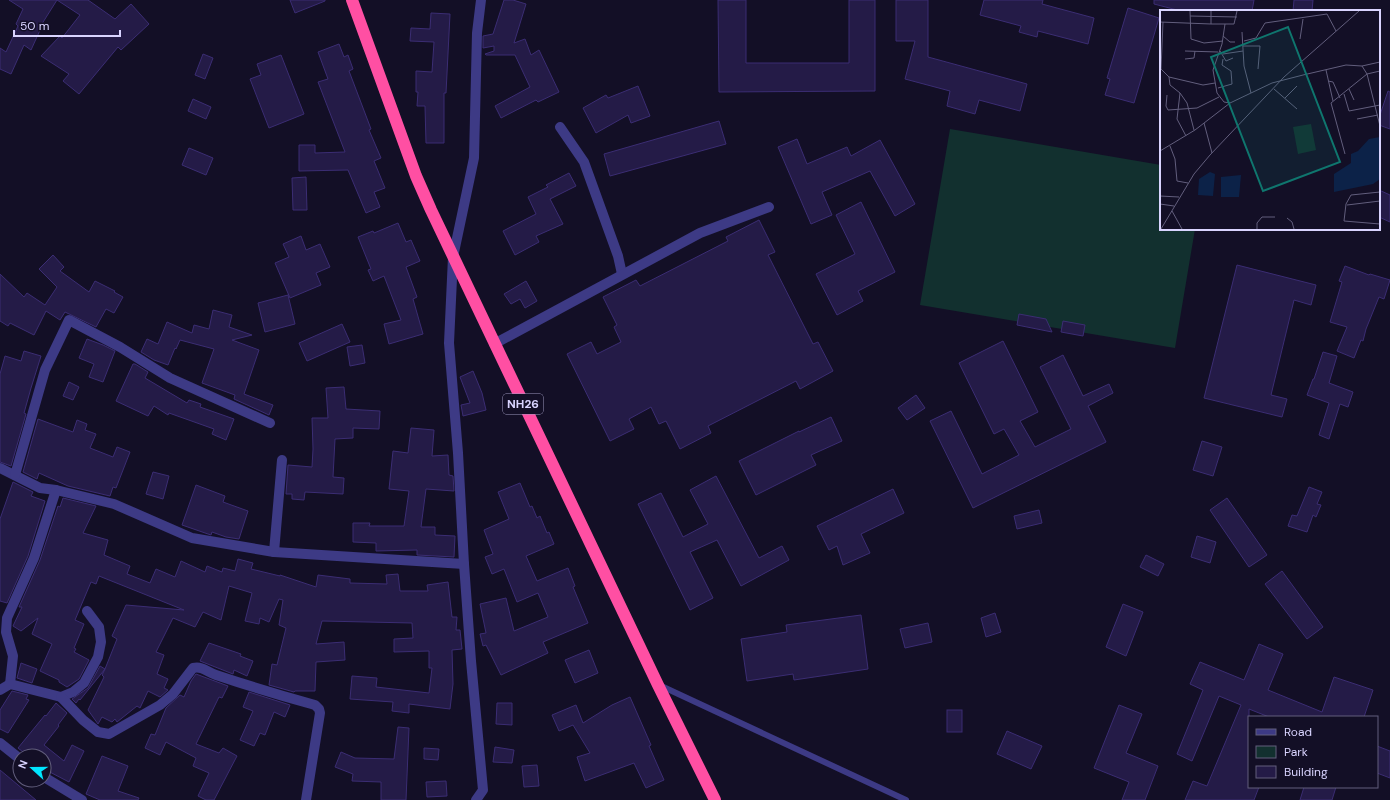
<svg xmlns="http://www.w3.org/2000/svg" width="1390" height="800" font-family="'DM Sans',sans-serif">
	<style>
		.green { fill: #12302f }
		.building { fill: #241b47; stroke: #3b2d73 }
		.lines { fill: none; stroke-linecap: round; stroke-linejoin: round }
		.lane { stroke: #3d3a85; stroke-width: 6 }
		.street { stroke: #3d3a85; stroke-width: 10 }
		.highway { stroke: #ff4fa3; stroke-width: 12 }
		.labels { text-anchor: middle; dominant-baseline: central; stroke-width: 3; stroke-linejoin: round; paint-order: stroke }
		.shield { fill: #130f26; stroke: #9e99be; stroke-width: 1 }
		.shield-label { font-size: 12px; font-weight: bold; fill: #d9d4ff }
		.inset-road { fill: none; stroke: #625e7d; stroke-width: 1 }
		.view { fill: #0f766e; fill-opacity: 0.15; stroke: #0f766e; stroke-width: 2 }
		.inset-edge { fill: none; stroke: #d9d4ff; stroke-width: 2 }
	</style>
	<rect width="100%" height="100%" fill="#130f26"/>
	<!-- green -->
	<polygon class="green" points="950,129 1161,165 1161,229 1195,229 1175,348 920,305"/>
	<!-- building -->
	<g class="building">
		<polygon points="9,0 88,0 115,19 131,4 149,24 121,50 118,47 79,94 63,81 69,74 41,56 60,36 62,38 80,15 57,0 40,27 41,28 31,50 24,45 11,74 0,69 0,48 6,52 18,26 16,24 23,9"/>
		<polygon points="290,0 325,0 325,1 295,13"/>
		<polygon points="504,0 513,0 526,4 514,43 525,39 531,55 539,50 559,92 538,102 536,100 501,118 495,106 530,87 515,55 486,55 485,54 494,51 494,46 483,48 483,36 493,34"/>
		<polygon points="718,0 746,0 746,63 849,63 849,0 875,0 875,91 719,92"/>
		<polygon points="896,0 928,0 928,57 1027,84 1020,111 979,100 975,114 947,106 950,91 905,79 915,41 896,41"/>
		<polygon points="984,0 1043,0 1042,4 1094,18 1088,44 1038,31 1037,37 1019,32 1021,26 980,15"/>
		<polygon points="1154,0 1254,0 1252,11 1181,11 1154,4"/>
		<polygon points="1294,0 1313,0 1312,11 1293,11"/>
		<polygon points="1128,8 1159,18 1134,103 1105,95 1110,79 1107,78"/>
		<polygon points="431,13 450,14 446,93 444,93 444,143 426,143 425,106 417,106 418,92 416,92 416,71 432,72 434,42 410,41 411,28 430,29"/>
		<polygon points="339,44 344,57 348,55 353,69 349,71 371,129 369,130 381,158 374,161 385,188 374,192 380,207 366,213 348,170 299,171 299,145 315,145 315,153 345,152 318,82 328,79 318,52"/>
		<polygon points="203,54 213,58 205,79 195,75"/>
		<polygon points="281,55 304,114 269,128 250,79 261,75 257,64"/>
		<polygon points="638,86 650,116 631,123 628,115 596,133 583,108 606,95 608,98"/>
		<polygon points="1388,91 1390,92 1390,129 1379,125 1379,118"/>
		<polygon points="193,99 211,107 206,119 188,111"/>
		<polygon points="719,121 726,144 610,176 604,154"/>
		<polygon points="797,139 807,164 847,147 851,156 880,140 915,204 895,216 870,171 822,192 832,215 811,224 778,147"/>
		<polygon points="189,148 213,158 206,175 182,165"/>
		<polygon points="569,173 576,186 550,199 563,224 536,236 539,242 515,255 503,231 536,214 528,197 548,187 546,185"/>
		<polygon points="306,177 307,210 293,210 292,178"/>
		<polygon points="1379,190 1390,195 1390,222 1379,217"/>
		<polygon points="861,202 895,272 858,291 863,301 837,315 816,274 855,254 836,215"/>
		<polygon points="759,220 775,252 768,255 813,344 818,342 833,371 800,389 796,381 708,426 711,433 680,449 666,421 659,424 651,407 629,419 634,429 610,441 567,354 591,342 597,354 621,342 614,327 617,325 603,297 636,280 640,286 728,241 726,237"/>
		<polygon points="398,223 406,242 411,240 420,261 406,267 417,297 413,299 423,334 389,344 384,324 401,320 384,276 373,281 368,270 371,269 358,237 373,231 374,233"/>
		<polygon points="301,236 306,250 320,244 330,267 316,273 321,285 290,298 275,263 289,257 283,244"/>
		<polygon points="53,255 64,267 60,271 89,292 95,281 115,291 114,292 123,297 114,313 106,309 96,327 65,312 60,320 46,311 34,335 10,323 8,326 0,321 0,274 24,297 27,293 45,305 57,287 39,269"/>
		<polygon points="1237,265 1316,285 1311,305 1294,300 1271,395 1287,399 1282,417 1204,398"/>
		<polygon points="1345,266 1369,275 1370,274 1390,280 1384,299 1379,297 1366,329 1363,341 1361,340 1354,358 1337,351 1347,327 1330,322 1342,282 1339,281"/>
		<polygon points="526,281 537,301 525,308 520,299 511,304 504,294"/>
		<polygon points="288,295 295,324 265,332 258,303"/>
		<polygon points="213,310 232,315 229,327 252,335 232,340 259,350 244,394 273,405 269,415 234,399 235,395 202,383 214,349 180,340 176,349 175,348 168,365 154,360 141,352 147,339 158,344 167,322 192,333 194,325 209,329"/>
		<polygon points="1019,314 1046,319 1052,332 1017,325"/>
		<polygon points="1063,321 1085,325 1083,336 1061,332"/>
		<polygon points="342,324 350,342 307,361 299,343"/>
		<polygon points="87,339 103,345 115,351 103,382 89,377 94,364 79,358"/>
		<polygon points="1003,341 1038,412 1020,421 1035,447 1071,429 1040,367 1063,355 1083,396 1109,384 1113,393 1088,406 1106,442 973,508 930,421 951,411 982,474 1019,455 1004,429 994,434 959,363"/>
		<polygon points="362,345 365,363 350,366 347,347"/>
		<polygon points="24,351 41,356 31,388 24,413 26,414 11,466 0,462 0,374 5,356 21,361"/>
		<polygon points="1323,352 1337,356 1329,383 1353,392 1348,407 1340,404 1329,439 1319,435 1329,403 1307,395 1313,379 1314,379"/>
		<polygon points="133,364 135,364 148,372 145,378 187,403 189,400 201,404 200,407 234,419 226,440 212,434 214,429 169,413 168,415 154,406 148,416 116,401"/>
		<polygon points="473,371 482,393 486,410 463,416 461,405 470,403 460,377"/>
		<polygon points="69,382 79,387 73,400 63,396"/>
		<polygon points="344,387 346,409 380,411 379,429 353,428 353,438 335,439 333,477 344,478 343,494 305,492 304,500 292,499 292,494 286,494 288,465 312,467 313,449 312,418 328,418 326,388"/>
		<polygon points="916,395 925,408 907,420 898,408"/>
		<polygon points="831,417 842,441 811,455 816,465 756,495 739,461 799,431 799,432"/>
		<polygon points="38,419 73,432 77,420 87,424 85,430 96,434 90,448 113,457 117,447 130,452 116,488 113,487 110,496 68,486 39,473 37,479 23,472"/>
		<polygon points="411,428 434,430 432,456 448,455 449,475 453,476 454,491 426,489 421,527 435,527 435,535 455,536 454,557 417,555 417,550 376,551 376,543 353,542 353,523 370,523 369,526 404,526 409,491 389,489 393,451 408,453"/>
		<polygon points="1202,441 1222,447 1213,476 1193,470"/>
		<polygon points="153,472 169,476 163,499 146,494"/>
		<polygon points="716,476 759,558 782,546 789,560 741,586 717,540 690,552 713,598 690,610 638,504 661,493 683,537 708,524 690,490"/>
		<polygon points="13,482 33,492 31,496 45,501 28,556 7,603 0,601 0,519"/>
		<polygon points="520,483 530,507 532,506 537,518 540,516 547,533 549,532 554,544 526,556 537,581 568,568 575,586 573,587 588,623 543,642 548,653 501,675 486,645 483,646 480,634 486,633 480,604 506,598 514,631 548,617 538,593 517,602 504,569 492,574 485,557 493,554 484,530 509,519 498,492"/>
		<polygon points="196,485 225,496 223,502 248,511 239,539 226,537 212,532 211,535 208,534 182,525"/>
		<polygon points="1309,487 1322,492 1317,504 1321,505 1316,517 1313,515 1307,532 1288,526 1292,515 1297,516"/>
		<polygon points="893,489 904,513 861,534 870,553 843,565 837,546 829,550 817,526"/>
		<polygon points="63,498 96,506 83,533 108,540 104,555 130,566 127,574 150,583 156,569 175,577 181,561 205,572 207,566 222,572 223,568 235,571 238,559 253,563 251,569 280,576 280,575 316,587 318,575 350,579 350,583 387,584 386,575 398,574 400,591 428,591 427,585 448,582 452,617 457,617 456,630 460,630 462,649 452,650 453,684 450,709 409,704 409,713 392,711 393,702 350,699 352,676 377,678 376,687 429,693 432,668 429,668 429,651 394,652 394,639 413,638 412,623 322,621 316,644 344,642 345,660 316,662 315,691 295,691 294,692 269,685 272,664 277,665 286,628 279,625 283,600 279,599 269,622 260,618 259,624 245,621 252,593 229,586 221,620 203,612 195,627 173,618 156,652 164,655 157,674 168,679 164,688 168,690 160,697 148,691 140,708 137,706 117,722 115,719 112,722 102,717 98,724 88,710 104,677 102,675 105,669 80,700 79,699 76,703 72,699 88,688 100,666 105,669 117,639 112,636 126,605 184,610 99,576 96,584 91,582 75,620 84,624 74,648 76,649 74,652 89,660 79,679 67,687 59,682 59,680 40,671 52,644 32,634 38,618 21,631 13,626 22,607 19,607 40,560 58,506 60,507"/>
		<polygon points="1227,498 1267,555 1249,567 1210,510"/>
		<polygon points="1039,510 1042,523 1017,529 1014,516"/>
		<polygon points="1197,536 1216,542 1210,563 1191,557"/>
		<polygon points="1146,555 1164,564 1158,576 1140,567"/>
		<polygon points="1282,571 1323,627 1307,639 1265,584"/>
		<polygon points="1123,604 1143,612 1126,656 1106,647"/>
		<polygon points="995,613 1001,632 986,637 981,618"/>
		<polygon points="861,615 868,669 794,680 793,674 747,681 741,639 787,632 786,625"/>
		<polygon points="928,623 932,642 905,648 900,629"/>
		<polygon points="209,643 241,654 240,656 253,661 247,676 234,670 233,674 200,661"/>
		<polygon points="1259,644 1283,654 1268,690 1322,712 1334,677 1373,690 1364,717 1269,717 1249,709 1249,787 1259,787 1254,800 1185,800 1193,781 1207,786 1241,705 1219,696 1192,761 1177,754 1203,690 1190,684 1200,662 1244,680"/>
		<polygon points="589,650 598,673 575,683 565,660"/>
		<polygon points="21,663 37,669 32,683 17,678"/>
		<polygon points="196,674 228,686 222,698 219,697 196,744 219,753 223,748 237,756 214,800 206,800 198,796 209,773 193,766 196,758 166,742 160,755 145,748 151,734 155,735 166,708 180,695 184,697 191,681"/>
		<polygon points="12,691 28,695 26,699 29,700 8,733 0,729 0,710"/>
		<polygon points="249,692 290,705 285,717 274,712 265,735 260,733 254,746 240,740 253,711 243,707"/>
		<polygon points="630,697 651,745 649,746 664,780 646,788 634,763 585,781 577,757 590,753 573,725 559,731 552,715 576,705 583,723 612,705"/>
		<polygon points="56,703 67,713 58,725 59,726 44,745 64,761 72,745 84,751 69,782 44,769 44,756 28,756 18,748 45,715 46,716"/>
		<polygon points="497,703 512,703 512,725 496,724"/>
		<polygon points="1119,705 1142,714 1126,753 1158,766 1145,800 1122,800 1129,782 1094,768"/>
		<rect x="947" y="710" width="15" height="22"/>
		<polygon points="398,727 409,728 406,800 381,800 381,782 352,781 353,774 335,767 341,752 355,758 394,759"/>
		<polygon points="1007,731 1042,746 1031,769 997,754"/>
		<polygon points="1377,746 1390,751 1390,778 1377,773"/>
		<polygon points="495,747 514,750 512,763 493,762"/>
		<polygon points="424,748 439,749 438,760 424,759"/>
		<polygon points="102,756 128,766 118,791 139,798 138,800 100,800 86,794"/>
		<polygon points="537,765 539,786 524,787 522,766"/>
		<polygon points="0,770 36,800 0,800"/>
		<polygon points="446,781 447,796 427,797 426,782"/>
		<polygon points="1304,787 1336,787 1332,800 1300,800"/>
	</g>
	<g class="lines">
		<!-- lane -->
		<polyline class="lane" points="659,685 906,800"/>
		<!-- street -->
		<g class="street">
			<polyline points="560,127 584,162 618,256 622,274"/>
			<polyline points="494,344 700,233 769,207"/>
			<polyline points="0,468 40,488 56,490 114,504 192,538 274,552 464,564"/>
			<polyline points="15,475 45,370 69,320 120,347 170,378 270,423"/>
			<polyline points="274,552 282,460"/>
			<polyline points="10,684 13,656 6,632 7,618 34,558 56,490"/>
			<polyline points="0,690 10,684 61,697 73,692 84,683 98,657 101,642 99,627 87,611"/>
			<path d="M61,697l22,23 15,12 11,2 51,-29 13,-11 20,-26c10,-2 14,4 23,7 33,11 66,21 99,30l4,4 1,4 -14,87"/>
			<polyline points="0,743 20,759"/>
			<polyline points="44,777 82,800"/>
			<polyline points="476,800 483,790 471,661 464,564 458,453 449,343 453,257 474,158 477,33 481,0"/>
		</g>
		<!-- highway -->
		<polyline class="highway" points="352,0 416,176 431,210 658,685 715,800"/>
	</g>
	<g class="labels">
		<!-- shield labels -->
		<rect class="shield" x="503" y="394" width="40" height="20" rx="3"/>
		<g class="shield-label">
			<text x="523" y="404">NH26</text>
		</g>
	</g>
	<!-- overview -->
	<g transform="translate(1160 10)">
		<rect width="220" height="220" fill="#130f26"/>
		<path d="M151,114l5,26 -18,4 -5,-27z" fill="#12302f"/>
		<path d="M220,127v42l-7,5 -39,8v-18l17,-11v-9l7,-3 11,-12zM50,162l5,2 -2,22 -15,-1 1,-16zM81,165l-2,22h-18v-20z" fill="#0c2248"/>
		<path class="inset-road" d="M30,1l1,28 13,4 19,-2M51,1v13h14l-3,20 -9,26 4,23 7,9 6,1 42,-20 31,-8 43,-10 16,1M30,6l47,1M0,12l51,2M3,12l-2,47 8,8 1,8 10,8 -3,26 9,17M65,14h9l3,-13M82,22l2,34 7,27M63,26l7,6h5M140,29l3,-20M84,31l12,-3 9,-15 62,-9 9,17M83,36h17l-2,23M25,41l33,1M60,41l6,10 7,-3M63,44l20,-3M25,49l9,-1 1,-7M220,52l-18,4 5,8 13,52M166,60l7,31M9,67l34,8 12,-2M168,71l5,1 7,16M58,78l14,-4 -1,-13 -9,-6 1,-6M114,79l23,20M189,79l5,11M20,83l7,10 7,27M184,84l5,17 31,-6M7,85l-1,11 2,4 29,-2 22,-11M125,88l12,-12M197,109l21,-4M44,113l8,30M10,136l5,13 2,22 11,2M0,141l35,-21 35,-27M185,144l-14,-51 36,-29 13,-3M220,182l-29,3 -5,9 -2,17 36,3M0,186l19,1M0,194l14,2M187,195l33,-4M12,201l10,18M127,208l5,4 2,7M1,219l33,-55 16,-19 74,-78 75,-66M97,219v-6l5,-6h13"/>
		<path class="view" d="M128,17l52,135 -77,29 -52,-134z"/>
		<rect width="220" height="220" class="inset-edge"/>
	</g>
	<!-- legend -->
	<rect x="1248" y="716" width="130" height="72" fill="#130f26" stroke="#625e7d"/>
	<rect x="1256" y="729" width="20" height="6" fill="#3d3a85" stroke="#625e7d"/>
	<text x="1284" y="736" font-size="12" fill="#d9d4ff">Road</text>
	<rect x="1256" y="746" width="20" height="12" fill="#12302f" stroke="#625e7d"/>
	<text x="1284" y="756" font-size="12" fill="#d9d4ff">Park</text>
	<rect x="1256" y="766" width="20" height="12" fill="#241b47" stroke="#625e7d"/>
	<text x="1284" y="776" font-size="12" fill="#d9d4ff">Building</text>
	<!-- north arrow -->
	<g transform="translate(32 768) rotate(291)"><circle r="19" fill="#130f26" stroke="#625e7d"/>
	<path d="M0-3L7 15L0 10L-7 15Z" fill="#00e5ff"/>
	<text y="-6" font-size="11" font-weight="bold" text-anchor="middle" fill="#d9d4ff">N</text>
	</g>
	<!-- scale -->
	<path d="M14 30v6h106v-6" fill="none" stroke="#d9d4ff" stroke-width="2"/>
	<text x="20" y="30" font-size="12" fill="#d9d4ff" stroke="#130f26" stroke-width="3" paint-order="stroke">50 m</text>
</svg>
